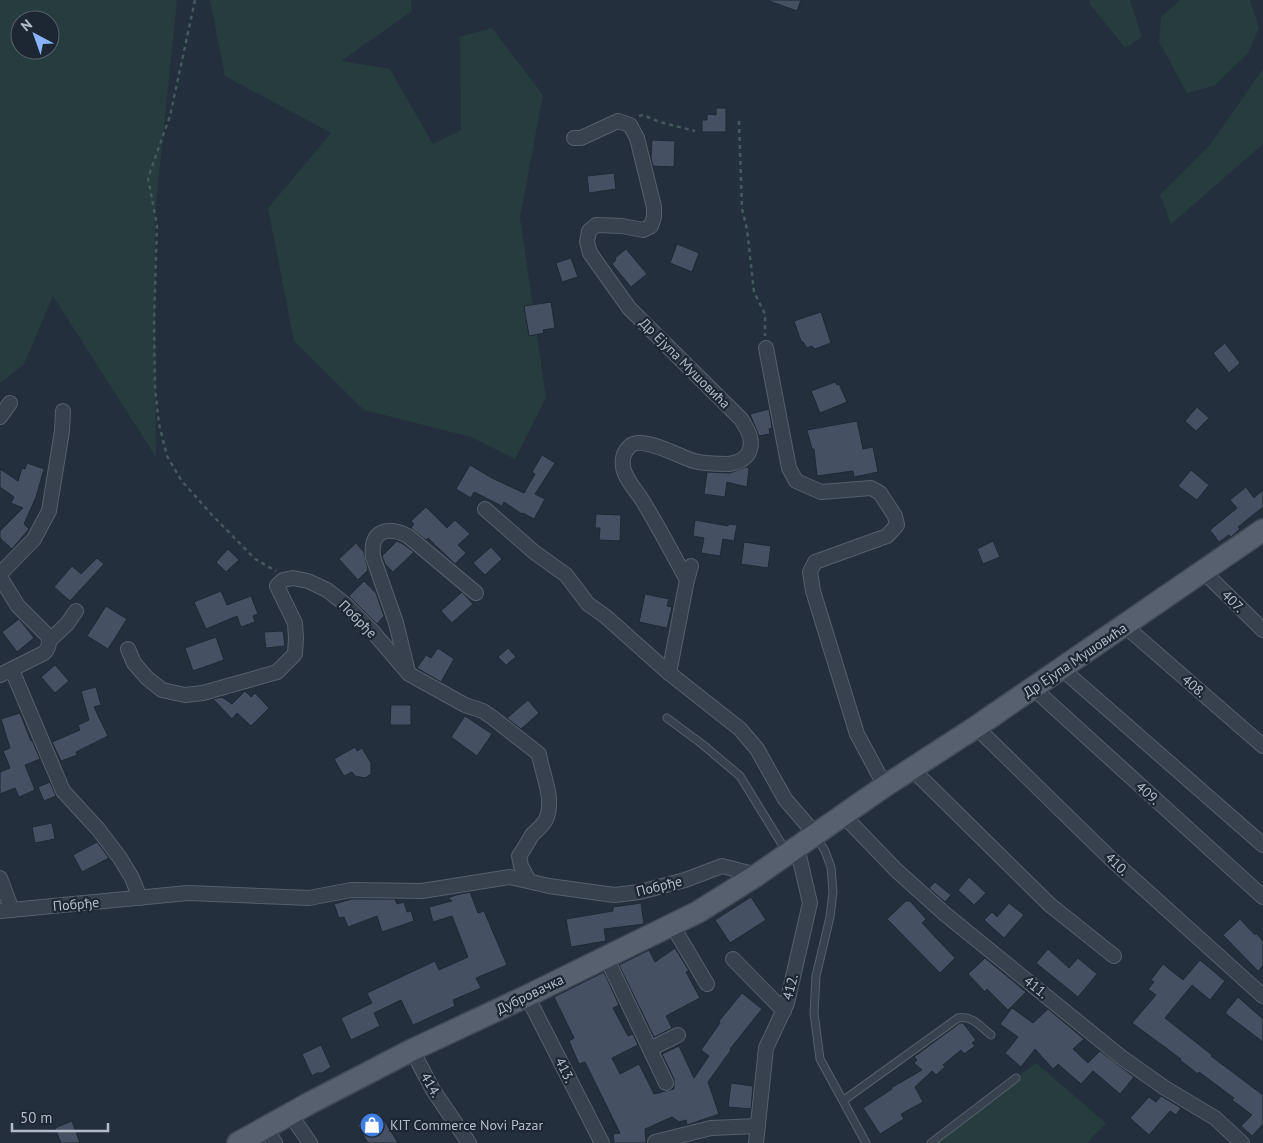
<svg xmlns="http://www.w3.org/2000/svg" width="1263" height="1143" font-family="'PT Sans',sans-serif">
	<style>
		.green { fill: #263c3f; fill-rule: evenodd }
		.building { fill: #455162; stroke: #1f2835 }
		.lines { fill: none; stroke-linecap: round; stroke-linejoin: round }
		.service-casing { stroke: #565f6c; stroke-width: 9 }
		.minor-casing { stroke: #565f6c; stroke-width: 16 }
		.primary-casing { stroke: #414a57; stroke-width: 24 }
		.path { stroke: #44595c; stroke-width: 2.5; stroke-dasharray: 4 4; stroke-linecap: butt }
		.service { stroke: #38414e; stroke-width: 7 }
		.minor { stroke: #38414e; stroke-width: 14 }
		.primary { stroke: #56606e; stroke-width: 21 }
		.labels { text-anchor: middle; dominant-baseline: central; stroke-width: 4.5; stroke-linejoin: round; paint-order: stroke }
		.street-label { font-size: 14px; fill: #b4bcc9; stroke: #1d2633 }
		.poi-label { font-size: 14px; fill: #b4bcc9; stroke: #1d2633; text-anchor: start }
	</style>
	<rect width="100%" height="100%" fill="#242f3e"/>
	<!-- green -->
	<g class="green">
		<path d="M0,0h177l-22,214 1,243 -103,-161 -29,68 -24,19zM20,20h30v30h-30z"/>
		<polygon points="210,0 411,0 412,11 341,61 390,69 433,144 461,130 460,37 492,28 543,95 520,217 546,398 515,459 471,437 364,410 294,341 268,208 331,133 225,76"/>
		<polygon points="1090,0 1130,0 1142,37 1125,48 1090,4"/>
		<polygon points="1180,0 1250,0 1259,28 1248,53 1214,86 1187,93 1159,42 1161,17"/>
		<polygon points="1263,69 1263,144 1171,224 1160,195 1210,145"/>
		<polygon points="1036,1063 1106,1123 1087,1143 931,1143"/>
	</g>
	<!-- building -->
	<g class="building">
		<polygon points="769,0 801,0 797,11 769,1"/>
		<polygon points="716,108 726,108 726,132 702,132 702,120 707,120 707,114 716,115"/>
		<polygon points="652,140 675,141 674,167 653,166 651,158"/>
		<polygon points="614,173 616,189 589,193 587,176"/>
		<polygon points="677,244 699,253 692,272 670,263"/>
		<polygon points="626,249 647,274 631,287 612,264 616,260 615,258"/>
		<polygon points="571,258 578,277 562,282 556,263"/>
		<polygon points="551,302 555,328 543,330 544,333 529,336 524,306"/>
		<polygon points="821,312 831,343 815,349 812,346 807,348 803,342 801,341 794,321"/>
		<polygon points="1225,343 1240,363 1229,373 1213,353"/>
		<polygon points="835,382 837,385 839,384 847,402 820,413 811,391"/>
		<polygon points="1197,407 1209,418 1196,431 1185,421"/>
		<polygon points="769,409 772,428 769,429 770,434 759,436 750,414"/>
		<polygon points="857,421 863,449 873,447 878,472 854,477 853,471 817,476 814,449 812,449 807,430"/>
		<polygon points="542,455 555,463 535,494 545,499 534,519 523,513 522,514 504,502 502,506 474,492 471,498 456,489 470,465 492,478 524,493 535,474 532,472"/>
		<polygon points="27,463 44,469 36,497 24,524 29,529 12,549 0,538 0,531 23,508 11,503 14,497 0,487 0,469 18,481 22,468 25,469"/>
		<polygon points="746,467 749,468 747,487 727,482 725,497 704,494 707,472 730,473"/>
		<polygon points="1191,470 1209,485 1197,500 1178,486"/>
		<polygon points="1246,487 1254,498 1263,490 1263,507 1238,527 1240,529 1231,537 1229,535 1219,542 1210,530 1237,508 1230,500"/>
		<polygon points="426,507 447,528 455,520 470,534 458,545 466,553 455,564 428,538 426,540 411,528 414,524 411,521"/>
		<polygon points="596,514 621,515 620,541 599,540 600,528 595,528"/>
		<polygon points="695,520 728,526 729,524 737,525 734,541 723,539 720,556 701,553 704,538 693,536"/>
		<polygon points="397,541 403,544 414,552 393,572 385,564 382,556"/>
		<polygon points="993,541 1000,557 983,564 977,549"/>
		<polygon points="744,542 771,546 768,568 741,564"/>
		<polygon points="356,543 364,552 368,570 358,580 339,559"/>
		<polygon points="491,547 502,559 485,575 473,563"/>
		<polygon points="228,549 239,560 226,572 216,562"/>
		<polygon points="97,558 104,564 70,601 54,587 72,566 81,574"/>
		<polygon points="364,581 376,593 384,616 377,624 349,596"/>
		<polygon points="221,591 227,605 251,596 258,614 253,616 255,622 241,627 237,616 206,629 194,602"/>
		<polygon points="462,592 473,604 452,623 441,611"/>
		<polygon points="645,594 669,599 667,606 672,607 667,628 639,622"/>
		<polygon points="106,606 127,619 108,649 87,636"/>
		<polygon points="19,619 34,638 17,652 2,632"/>
		<polygon points="283,631 285,646 266,648 264,632"/>
		<polygon points="216,637 224,660 193,671 185,648"/>
		<polygon points="438,648 454,659 441,682 417,668 426,655 431,658"/>
		<polygon points="508,648 516,657 506,665 498,657"/>
		<polygon points="55,665 69,681 55,693 41,677"/>
		<polygon points="96,687 101,705 94,707 108,736 76,752 77,755 61,761 52,742 80,730 78,725 89,720 81,691"/>
		<polygon points="245,691 251,697 255,693 269,708 251,726 237,713 232,719 213,699 222,697 232,704"/>
		<polygon points="528,700 539,713 521,729 507,718"/>
		<polygon points="391,705 411,705 411,725 390,725"/>
		<polygon points="20,713 31,741 32,740 40,759 25,765 35,790 19,797 15,788 0,794 0,772 10,768 3,751 10,748 1,719"/>
		<polygon points="465,716 492,734 477,756 451,737"/>
		<polygon points="355,747 357,751 362,748 371,763 371,774 365,778 355,776 352,772 344,776 334,759"/>
		<polygon points="50,782 56,796 44,801 38,787"/>
		<polygon points="52,823 55,839 35,843 32,827"/>
		<polygon points="97,842 109,858 82,872 73,855"/>
		<polygon points="969,877 986,893 974,905 958,890"/>
		<polygon points="935,882 951,895 945,902 929,888"/>
		<polygon points="470,892 478,913 484,911 507,965 476,978 481,988 453,1000 455,1006 413,1025 401,1000 374,1013 380,1026 351,1040 341,1018 372,1003 367,993 435,961 439,970 468,957 452,916 433,922 429,907 452,901 448,898 456,895"/>
		<polygon points="751,897 766,920 730,943 715,920"/>
		<polygon points="352,899 395,899 397,904 404,902 407,912 411,911 414,921 382,932 377,916 348,927 344,917 339,918 334,904"/>
		<polygon points="906,901 910,901 926,919 922,923 955,958 940,973 887,919"/>
		<polygon points="641,903 644,924 604,929 606,941 571,947 566,919 613,911 613,907"/>
		<polygon points="1009,903 1024,915 1004,938 984,920 992,912 997,917"/>
		<polygon points="1240,919 1255,935 1256,933 1263,941 1263,966 1258,971 1223,935"/>
		<polygon points="675,948 689,971 686,972 700,998 666,1016 672,1028 654,1037 619,965 649,950 655,962"/>
		<polygon points="1048,949 1069,968 1078,958 1097,974 1078,997 1036,963"/>
		<polygon points="985,958 1026,992 1008,1010 987,989 985,992 968,974"/>
		<polygon points="1200,960 1225,981 1210,1000 1192,985 1165,1018 1212,1055 1211,1056 1263,1095 1263,1124 1252,1136 1241,1126 1252,1115 1232,1100 1234,1098 1199,1072 1198,1074 1180,1060 1181,1059 1132,1023 1156,995 1148,989 1154,982 1151,980 1163,964 1183,980"/>
		<polygon points="604,972 619,1005 613,1008 628,1036 633,1034 638,1045 612,1058 620,1074 639,1064 654,1094 674,1089 674,1079 662,1054 679,1046 694,1078 709,1056 701,1050 720,1023 719,1021 742,993 762,1009 730,1049 731,1050 708,1082 719,1114 687,1125 686,1120 679,1122 672,1117 645,1129 646,1143 614,1143 613,1134 620,1133 585,1062 579,1064 569,1041 574,1038 554,997"/>
		<polygon points="1238,997 1263,1019 1263,1042 1225,1013"/>
		<polygon points="1012,1008 1033,1023 1048,1009 1084,1039 1073,1049 1088,1063 1100,1051 1134,1077 1120,1094 1093,1071 1081,1084 1058,1064 1053,1069 1035,1049 1021,1067 1005,1053 1018,1037 1000,1024"/>
		<polygon points="960,1023 963,1023 976,1040 972,1043 975,1046 964,1054 961,1050 943,1065 945,1067 936,1075 932,1071 915,1087 923,1102 901,1114 904,1119 880,1134 863,1108 892,1089 891,1088 922,1070 914,1063 917,1060 914,1057"/>
		<polygon points="321,1045 331,1067 322,1073 317,1073 312,1076 302,1054"/>
		<polygon points="731,1083 753,1086 751,1109 728,1107"/>
		<polygon points="1161,1096 1181,1108 1176,1115 1170,1111 1149,1135 1130,1118 1149,1097 1156,1102"/>
		<polygon points="379,1112 398,1143 368,1143 357,1125"/>
		<polygon points="72,1121 80,1143 61,1143 55,1128"/>
	</g>
	<g class="lines">
		<defs>
			<g id="service">
				<polyline points="667,718 702,744 740,776 786,851"/>
				<polyline points="816,836 825,851 831,867 833,892 830,917 816,976 814,1013 820,1059 866,1143"/>
				<path d="M844,1100l114,-82c14,-3 23,9 33,17"/>
				<polyline points="931,1143 1016,1078"/>
			</g>
			<g id="minor">
				<path d="M574,138h7l37,-17 12,4 7,13 17,69v10l-3,9 -8,4 -21,-4 -26,-1 -7,6 -2,11 3,11 39,55 112,111c7,11 14,22 7,35 -4,6 -12,9 -19,10 -12,0 -23,0 -35,-3 -14,-4 -52,-26 -64,-15 -6,5 -8,13 -7,21 2,13 15,25 21,36 15,25 29,51 43,77"/>
				<polyline points="766,348 789,468 796,481 821,492 871,488 880,493 895,516 897,525 887,536 815,562 810,572 813,591 857,734 885,786"/>
				<polyline points="0,417 10,403"/>
				<polyline points="485,509 534,552 566,575 588,604 605,616 669,673 740,729 757,749 785,799 815,834"/>
				<polyline points="1204,572 1263,630"/>
				<polyline points="0,574 34,539 49,511 62,431 63,411"/>
				<path d="M0,577l18,29 30,30c2,7 1,12 -4,17l-44,22"/>
				<polyline points="1125,626 1263,746"/>
				<polyline points="49,641 67,624 76,611"/>
				<path d="M128,649l6,14 13,15 15,12 23,5 18,-2 74,-21 18,-18 1,-16 -1,-15 -18,-37 6,-6 10,-2 15,3 19,9 18,14 28,28 36,42 56,31 18,6 10,7 46,36c3,20 15,43 8,63 -2,7 -10,13 -15,18 -4,7 -8,14 -13,21l2,10 8,15"/>
				<polyline points="1062,669 1263,845"/>
				<polyline points="12,670 63,791 98,829 120,858 132,878 140,898"/>
				<path d="M408,672l-12,-49 -23,-66c-3,-26 14,-32 35,-21l68,57"/>
				<polyline points="669,673 687,580 691,566"/>
				<polyline points="1033,688 1263,897"/>
				<polyline points="976,727 1110,858 1263,996"/>
				<polyline points="912,769 1050,905 1114,956"/>
				<polyline points="843,815 896,870 945,914 1121,1057 1165,1088 1215,1118 1242,1143"/>
				<polyline points="0,878 12,910"/>
				<polyline points="0,911 188,893 309,898 351,890 422,891 510,877 549,886 614,895 640,892 685,880 722,866 757,875"/>
				<polyline points="672,925 707,984"/>
				<polyline points="606,957 666,1083"/>
				<polyline points="733,959 784,1011"/>
				<polyline points="527,996 602,1143"/>
				<polyline points="650,1049 678,1035"/>
				<polyline points="412,1050 433,1090 469,1143"/>
				<polyline points="290,1114 310,1143"/>
				<polyline points="265,1128 275,1143"/>
				<polyline points="655,1142 711,1128 758,1126"/>
				<polyline points="756,1143 766,1048 787,1003 810,903 797,847"/>
			</g>
			<polyline id="primary" points="238,1143 308,1104 412,1050 527,996 698,912 757,875 885,786 976,727 1263,530"/>
		</defs>
		<!-- service casing -->
		<use href="#service" class="service-casing"/>
		<!-- minor casing -->
		<use href="#minor" class="minor-casing"/>
		<!-- primary casing -->
		<use href="#primary" class="primary-casing"/>
		<!-- path -->
		<g class="path">
			<polyline points="195,0 170,116 148,178 157,225 154,321 155,388 159,424 167,456 181,480 212,515 255,559 276,571"/>
			<polyline points="639,116 643,115 660,122 695,131"/>
			<polyline points="739,121 742,209 747,229 754,292 765,314 765,336"/>
		</g>
		<!-- service -->
		<use href="#service" class="service"/>
		<!-- minor -->
		<use href="#minor" class="minor"/>
		<!-- primary -->
		<use href="#primary" class="primary"/>
	</g>
	<!-- icons -->
	<defs>
		<symbol id="shop-disc" viewBox="-11 -11 22 22"><circle r="9.5" fill="#3f7fe0" stroke="#1d2633"/><path d="M-5-2.5h2.3a2.7 3.5 0 0 1 5.4 0H5L5.5 6h-11ZM-1.5-2.5h3a1.5 2.3 0 0 0-3 0Z" fill="#fff"/></symbol>
	</defs>
	<g fill-rule="evenodd">
		<use href="#shop-disc" x="358" y="1111" width="28" height="28"/>
	</g>
	<g class="labels">
		<!-- street labels -->
		<g class="street-label">
			<text transform="translate(685 363) rotate(45)">Др Ејупа Мушовића</text>
			<text transform="translate(1233 601) rotate(45)">407.</text>
			<text transform="translate(358 619) rotate(45)">Побрђе</text>
			<text transform="translate(1075 660) rotate(-34)">Др Ејупа Мушовића</text>
			<text transform="translate(1194 686) rotate(41)">408.</text>
			<text transform="translate(1148 793) rotate(42)">409.</text>
			<text transform="translate(1117 864) rotate(43)">410.</text>
			<text transform="translate(659 886) rotate(-14)">Побрђе</text>
			<text transform="translate(76 904) rotate(-5)">Побрђе</text>
			<text transform="translate(790 987) rotate(-76)">412.</text>
			<text transform="translate(1036 987) rotate(39)">411.</text>
			<text transform="translate(530 994) rotate(-26)">Дубровачка</text>
			<text transform="translate(565 1070) rotate(63)">413.</text>
			<text transform="translate(431 1085) rotate(60)">414.</text>
		</g>
		<!-- poi labels -->
		<g class="poi-label">
			<text x="390" y="1125">KIT Commerce Novi Pazar</text>
		</g>
	</g>
	<!-- north arrow -->
	<g transform="translate(35 35) rotate(319)"><circle r="24" fill="#1d2633" stroke="#59626f"/>
	<path d="M0-4L9 19L0 12L-9 19Z" fill="#8ab4f8"/>
	<text y="-8" font-size="14" font-weight="bold" text-anchor="middle" fill="#b4bcc9">N</text>
	</g>
	<!-- scale -->
	<path d="M12 1123v8h96v-8" fill="none" stroke="#b4bcc9" stroke-width="2.5"/>
	<text x="20" y="1123" font-size="15" fill="#b4bcc9" stroke="#1d2633" stroke-width="4" paint-order="stroke">50 m</text>
</svg>
